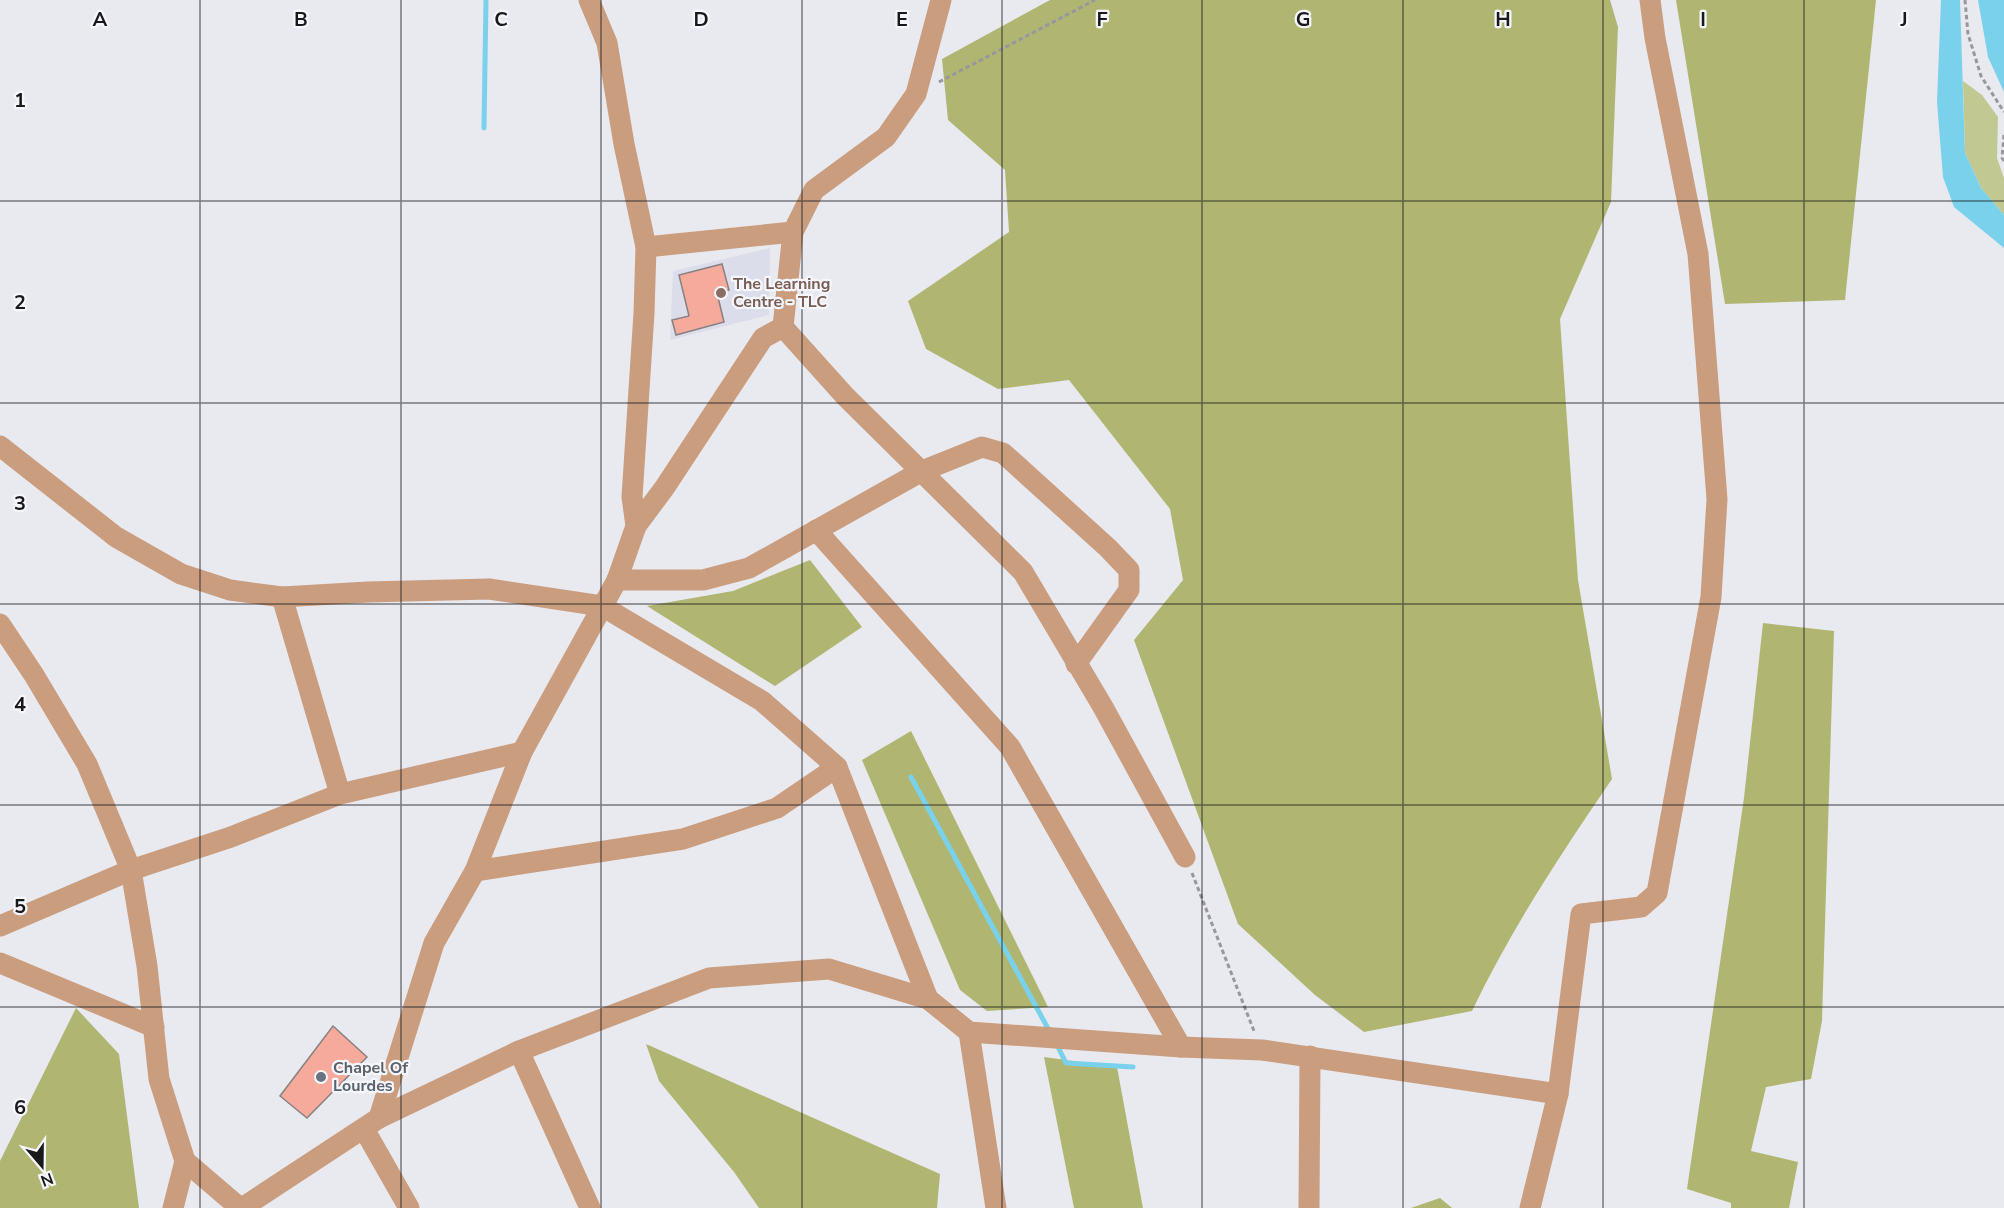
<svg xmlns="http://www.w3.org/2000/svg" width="2004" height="1208" font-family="'Nunito Sans',sans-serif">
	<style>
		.built { fill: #dcddeb }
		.green { fill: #c2c892 }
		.forest { fill: #b0b671 }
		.water { fill: #7ad1eb }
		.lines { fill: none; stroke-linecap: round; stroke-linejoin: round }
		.stream { stroke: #7ad1eb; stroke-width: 5 }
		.building { fill: #f5aa9b; stroke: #888180; stroke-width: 1.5 }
		.path { stroke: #97979c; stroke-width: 3; stroke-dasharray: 4.5 3; stroke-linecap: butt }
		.minor { stroke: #c99d7e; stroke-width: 21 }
		.grid { fill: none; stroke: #19191b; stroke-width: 1.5; stroke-opacity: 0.55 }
		.education-dot { fill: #8d6e63; stroke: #f6f7fd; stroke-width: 2 }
		.worship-dot { fill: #6b7280; stroke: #f6f7fd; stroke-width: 2 }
		.labels { text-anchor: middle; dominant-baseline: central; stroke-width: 4.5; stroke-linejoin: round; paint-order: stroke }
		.education-label { font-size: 16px; font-weight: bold; fill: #785e54; stroke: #f6f7fd; text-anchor: start }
		.worship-label { font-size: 16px; font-weight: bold; fill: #5b616d; stroke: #f6f7fd; text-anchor: start }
		.grid-label { font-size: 20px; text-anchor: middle; font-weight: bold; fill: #19191b; stroke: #f6f7fd; stroke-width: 4.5; stroke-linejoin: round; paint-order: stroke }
	</style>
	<rect width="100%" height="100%" fill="#e9e9f0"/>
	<!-- built -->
	<polygon class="built" points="770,248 769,315 670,340 673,271"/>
	<!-- green -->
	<polygon class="green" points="1963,81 1982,95 1998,117 1997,158 2004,178 2004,215 1981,188 1965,153"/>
	<!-- forest -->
	<g class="forest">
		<path d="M1050,0h560l8,27 -7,175 -51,117 18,261 34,199c-51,75 -101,150 -140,232l-108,21 -49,-37 -77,-71 -104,-284 49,-60 -13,-71 -101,-129 -71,9 -72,-40 -18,-48 101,-69 -4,-62 -57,-50 -6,-61z"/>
		<polygon points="1676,0 1876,0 1845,300 1725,304"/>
		<polygon points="810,560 862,627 775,686 647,606 733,591"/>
		<polygon points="1763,623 1834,631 1822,1021 1811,1079 1766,1087 1751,1151 1798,1162 1789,1208 1731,1208 1731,1203 1687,1189 1744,798"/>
		<polygon points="911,731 1048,1007 987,1011 960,990 862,760"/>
		<polygon points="76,1008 119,1054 139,1208 0,1208 0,1161"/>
		<polygon points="646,1044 940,1174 937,1208 759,1208 734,1172 659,1081"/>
		<polygon points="1044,1057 1117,1067 1143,1208 1074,1208"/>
		<polygon points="1440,1198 1452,1208 1411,1208"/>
	</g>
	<!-- water -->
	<g class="water">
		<polygon points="1941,0 1960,0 1965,153 1981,188 2004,215 2004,248 1954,207 1943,177 1937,102"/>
		<polygon points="1978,0 2004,0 2004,92 1988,57"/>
	</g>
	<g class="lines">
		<!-- stream -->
		<g class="stream">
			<polyline points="484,128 486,0"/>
			<polyline points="911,777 1051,1034"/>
			<polyline points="1057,1045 1066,1063 1133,1067"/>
		</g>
	</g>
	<!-- building -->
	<g class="building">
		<polygon points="722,264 729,290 717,293 724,322 676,335 672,320 689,316 679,275"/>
		<polygon points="333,1026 367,1057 307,1118 280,1096"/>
	</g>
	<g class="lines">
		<!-- path -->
		<g class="path">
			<polyline points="1965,0 1968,34 1981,76 2004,112"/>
			<polyline points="939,82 1095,0"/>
			<polyline points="2004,135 2002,158 2004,161"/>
			<polyline points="1192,873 1254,1031"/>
		</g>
		<!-- minor -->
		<g class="minor">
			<polyline points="941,0 916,94 886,137 814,190 793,232 783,327 845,396 1023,572 1103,707 1185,857"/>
			<polyline points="646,247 793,232"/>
			<polyline points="0,446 116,537 181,574 230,590 282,597 368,592 489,589 602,606 762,701 837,767 928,999"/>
			<polyline points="636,526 665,487 763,338 783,327"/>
			<polyline points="816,530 1010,747 1181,1047"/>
			<polyline points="617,580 703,580 749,568 922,471 982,447 1003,453 1108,548 1129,570 1129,590 1076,664"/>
			<polyline points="282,597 340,794"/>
			<polyline points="0,624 34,675 87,764 131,870 147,966 159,1079 185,1161 240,1208"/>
			<polyline points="475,871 683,839 777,808 837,767"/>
			<polyline points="0,926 131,870 231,837 340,794 522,752"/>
			<polyline points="0,963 154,1027"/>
			<polyline points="969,1032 996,1208"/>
			<polyline points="519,1051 590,1208"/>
			<polyline points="379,1118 519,1051 709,978 829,969 928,999 969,1032 1181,1047 1262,1050 1558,1094"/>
			<polyline points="364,1129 409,1208"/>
			<polyline points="173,1208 185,1161"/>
			<polyline points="242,1208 379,1118 434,943 475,871 522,752 617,580 636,526 632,497 644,313 646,247 624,144 607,43 589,0"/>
			<polyline points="1309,1208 1310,1056"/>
			<polyline points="1530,1208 1558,1094 1581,914 1641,907 1657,893 1711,597 1717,499 1698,254 1655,38 1650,0"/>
		</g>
	</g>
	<!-- grid -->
	<path class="grid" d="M200,0v1208M401,0v1208M601,0v1208M802,0v1208M1002,0v1208M1202,0v1208M1403,0v1208M1603,0v1208M1804,0v1208M0,201h2004M0,403h2004M0,604h2004M0,805h2004M0,1007h2004"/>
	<!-- markers -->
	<circle class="education-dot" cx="721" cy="293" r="6"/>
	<circle class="worship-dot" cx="321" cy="1077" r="6"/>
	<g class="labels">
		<!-- education labels -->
		<g class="education-label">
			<text x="733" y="284">The Learning<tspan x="733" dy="18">Centre - TLC</tspan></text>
		</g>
		<!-- worship labels -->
		<g class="worship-label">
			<text x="333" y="1068">Chapel Of<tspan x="333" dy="18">Lourdes</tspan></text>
		</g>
	</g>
	<g class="grid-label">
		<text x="100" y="26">A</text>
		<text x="301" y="26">B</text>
		<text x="501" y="26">C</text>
		<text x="701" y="26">D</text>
		<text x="902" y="26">E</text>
		<text x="1102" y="26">F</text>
		<text x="1303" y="26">G</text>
		<text x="1503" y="26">H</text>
		<text x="1703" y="26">I</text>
		<text x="1904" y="26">J</text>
		<text x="20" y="107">1</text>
		<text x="20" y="309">2</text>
		<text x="20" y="510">3</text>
		<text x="20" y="711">4</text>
		<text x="20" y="913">5</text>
		<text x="20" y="1114">6</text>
	</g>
	<!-- north arrow -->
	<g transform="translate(42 1166) rotate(160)" stroke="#f6f7fd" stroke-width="4.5" paint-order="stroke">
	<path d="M0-4.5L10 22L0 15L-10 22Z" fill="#19191b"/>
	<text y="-9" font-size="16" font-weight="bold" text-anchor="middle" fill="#19191b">N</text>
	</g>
</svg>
